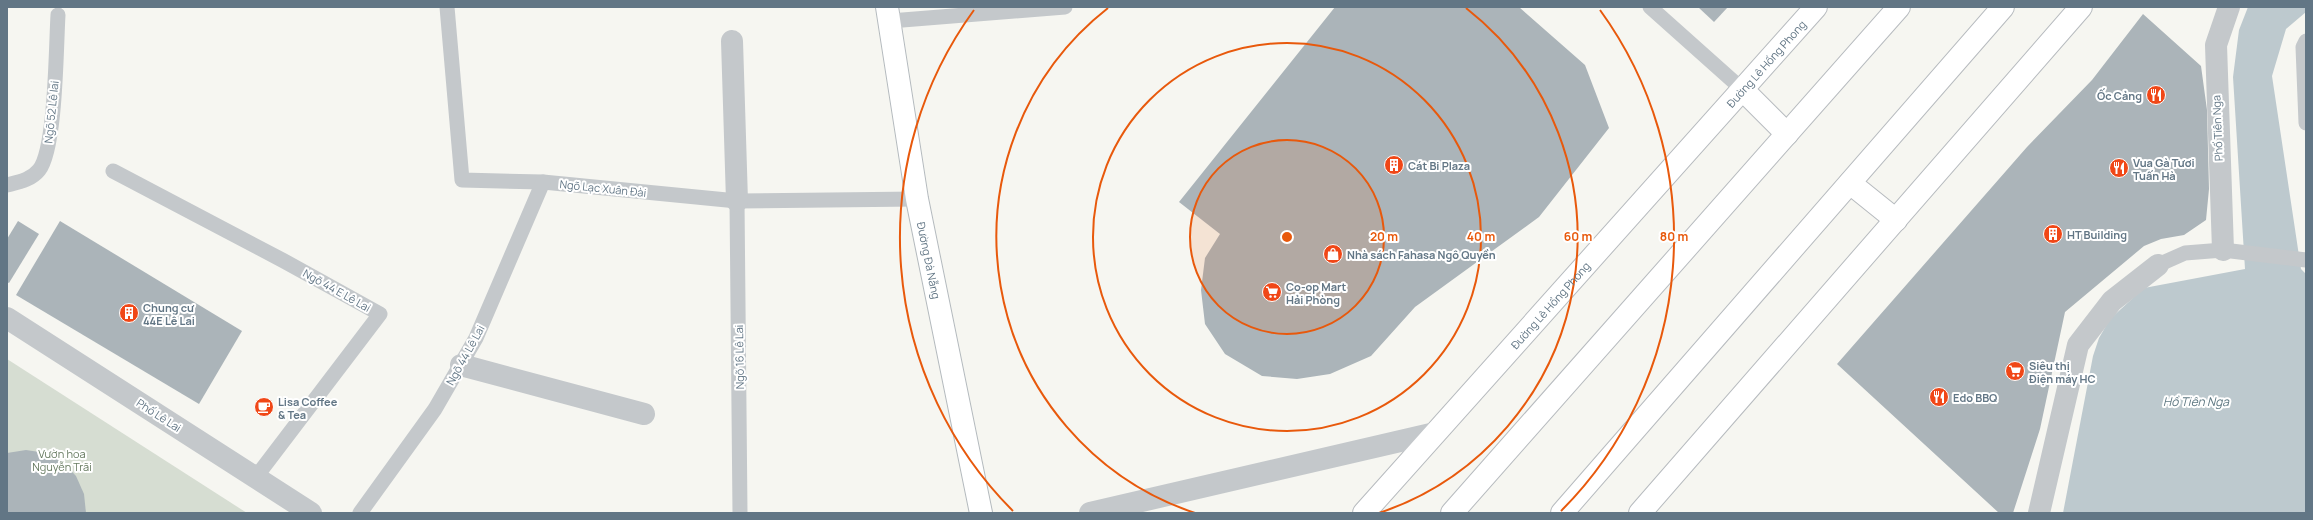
<svg xmlns="http://www.w3.org/2000/svg" width="2313" height="520" font-family="Manrope,sans-serif">
	<style>
		.green { fill: #d6ddd2 }
		.water { fill: #bdc9ce }
		.building { fill: #abb4b9 }
		.lines { fill: none; stroke-linecap: round; stroke-linejoin: round }
		.secondary-casing { stroke: #b4babe; stroke-width: 24 }
		.primary-casing { stroke: #b7bbbf; stroke-width: 24 }
		.service { stroke: #c4c8cb; stroke-width: 15 }
		.minor { stroke: #c4c8cb; stroke-width: 22 }
		.tertiary { stroke: #c4c8cb; stroke-width: 22 }
		.secondary { stroke: #fff; stroke-width: 22 }
		.primary { stroke: #fff; stroke-width: 22 }
		.ring { fill: none; stroke: #e8590c; stroke-width: 2 }
		.labels { text-anchor: middle; dominant-baseline: central; stroke-width: 4; stroke-linejoin: round; paint-order: stroke }
		.street-label { font-size: 11px; fill: #627685; stroke: #fff }
		.poi-label { font-size: 11px; font-weight: bold; fill: #627685; stroke: #fff; text-anchor: start }
		.park-label { font-size: 11px; fill: #677b61; stroke: #fff }
		.water-label { font-size: 12px; font-style: italic; fill: #5e7882; stroke: #fff }
		.centre { fill: #e8590c; stroke: #fff; stroke-width: 2 }
		.ring-label { font-size: 12px; text-anchor: middle; font-weight: bold; fill: #e8590c; stroke: #fff; stroke-width: 4; stroke-linejoin: round; paint-order: stroke }
	</style>
	<rect width="100%" height="100%" fill="#f6f6f1"/>
	<!-- green -->
	<polygon class="green" points="7,359 247,513 7,513"/>
	<!-- water -->
	<polygon class="water" points="2248,7 2306,7 2306,12 2286,29 2272,76 2301,269 2306,274 2306,513 2063,513 2093,356 2099,338 2110,319 2144,288 2245,269 2233,77 2239,30"/>
	<!-- building -->
	<g class="building">
		<polygon points="1335,7 1519,7 1585,65 1609,128 1539,217 1415,307 1371,356 1330,374 1297,379 1262,376 1225,354 1205,324 1201,290 1205,258 1220,234 1179,202"/>
		<polygon points="1698,7 1728,7 1714,22"/>
		<polygon points="2143,14 2201,66 2207,110 2209,189 2206,220 2184,235 2161,239 2144,246 2065,312 2040,429 2013,513 1999,513 1837,364 2027,147 2092,80"/>
		<polygon points="18,221 39,234 9,283 7,282 7,239"/>
		<polygon points="60,221 242,331 199,404 16,295"/>
		<polygon points="26,450 46,453 63,462 76,476 84,494 86,513 7,513 7,453"/>
	</g>
	<g class="lines">
		<defs>
			<g id="secondary">
				<path id="s1" d="M887,7l30,192 64,314"/>
			</g>
			<g id="primary">
				<polyline points="1743,90 1787,134"/>
				<polyline points="1850,183 1896,220"/>
				<path id="s2" d="M1364,513l452,-506"/>
				<polyline points="1452,513 1899,7"/>
				<polyline points="1562,513 2003,7"/>
				<polyline points="1640,513 2081,7"/>
			</g>
		</defs>
		<!-- secondary casing -->
		<use href="#secondary" class="secondary-casing"/>
		<!-- primary casing -->
		<use href="#primary" class="primary-casing"/>
		<!-- service -->
		<g class="service">
			<polyline points="447,7 462,180 543,182 737,201 917,199"/>
			<polyline points="1650,7 1743,90"/>
			<polyline points="890,21 1065,7"/>
			<polyline points="2306,41 2303,47 2306,123"/>
			<polyline points="113,171 284,261 380,314 256,477"/>
			<path d="M7,185c12,-3 24,-5 32,-15 17,-21 17,-124 19,-155"/>
			<polyline points="737,201 740,513"/>
			<polyline points="2158,265 2185,253 2223,250 2306,260"/>
			<polyline points="360,513 435,409 476,338 543,182"/>
		</g>
		<!-- minor -->
		<g class="minor">
			<polyline points="732,41 737,201"/>
			<polyline points="2223,250 2216,45 2229,7"/>
			<polyline points="461,365 644,414"/>
			<polyline points="1090,513 1435,433"/>
			<polyline points="2039,513 2078,345 2112,301 2158,265"/>
		</g>
		<!-- tertiary -->
		<polyline class="tertiary" points="7,318 311,513"/>
		<!-- secondary -->
		<use href="#secondary" class="secondary"/>
		<!-- primary -->
		<use href="#primary" class="primary"/>
	</g>
	<!-- distance rings -->
	<circle cx="1287" cy="237" r="97" fill="#e8590c" fill-opacity=".12"/>
	<g class="ring">
		<circle cx="1287" cy="237" r="97"/>
		<circle cx="1287" cy="237" r="194"/>
		<path d="M1195 513A291 291 0 0 1 1108 8M1466 8A291 291 0 0 1 1379 513"/>
		<path d="M1013 511A387 387 0 0 1 974 10M1600 10A387 387 0 0 1 1561 511"/>
	</g>
	<!-- icons -->
	<defs>
		<symbol id="restaurant-disc" viewBox="-11 -11 22 22"><circle r="9.5" fill="#f04717" stroke="#fff"/><path d="M-5-6h1v4h1v-4h1v4h1v-4h1v5L-1.5 .5V6h-2V.5L-5-1ZM5-6V6H3V1.5H1.5Q1.5-4 5-6Z" fill="#fff"/></symbol>
		<symbol id="building-disc" viewBox="-11 -11 22 22"><circle r="9.5" fill="#f04717" stroke="#fff"/><path d="M-4-6H4V6H1V3H-1V6H-4ZM-2.5-4.3h1.7v1.8h-1.7ZM.8-4.3h1.7v1.8H.8ZM-2.5-1h1.7V.8h-1.7ZM.8-1h1.7V.8H.8Z" fill="#fff"/></symbol>
		<symbol id="shop-disc" viewBox="-11 -11 22 22"><circle r="9.5" fill="#f04717" stroke="#fff"/><path d="M-5-2.5h2.3a2.7 3.5 0 0 1 5.4 0H5L5.5 6h-11ZM-1.5-2.5h3a1.5 2.3 0 0 0-3 0Z" fill="#fff"/></symbol>
		<symbol id="supermarket-disc" viewBox="-11 -11 22 22"><circle r="9.5" fill="#f04717" stroke="#fff"/><path d="M-6-5.5h2.5l.6 2H6L4.5 2H-2.5L-4.4-4H-6ZM-1.5 3.2a1.3 1.3 0 1 0 .1 0ZM3 3.2a1.3 1.3 0 1 0 .1 0Z" fill="#fff"/></symbol>
		<symbol id="cafe-disc" viewBox="-11 -11 22 22"><circle r="9.5" fill="#f04717" stroke="#fff"/><path d="M-5.5-4.5H6V0H3Q3 3.5 0 3.5H-2.5Q-5.5 3.5-5.5 0ZM3-3.2v2h1.7v-2ZM-6 4.5H4V6H-6Z" fill="#fff"/></symbol>
	</defs>
	<g fill-rule="evenodd">
		<use href="#restaurant-disc" x="2145" y="84" width="22" height="22"/>
		<use href="#building-disc" x="1383" y="154" width="22" height="22"/>
		<use href="#restaurant-disc" x="2108" y="157" width="22" height="22"/>
		<use href="#building-disc" x="2042" y="223" width="22" height="22"/>
		<use href="#shop-disc" x="1322" y="243" width="22" height="22"/>
		<use href="#supermarket-disc" x="1261" y="281" width="22" height="22"/>
		<use href="#building-disc" x="118" y="302" width="22" height="22"/>
		<use href="#supermarket-disc" x="2004" y="360" width="22" height="22"/>
		<use href="#restaurant-disc" x="1928" y="386" width="22" height="22"/>
		<use href="#cafe-disc" x="253" y="396" width="22" height="22"/>
	</g>
	<g class="labels">
		<!-- street labels -->
		<g class="street-label">
			<text stroke="none"><textPath href="#s2" startOffset="603">Đường Lê Hồng Phong</textPath></text>
			<text transform="translate(51 112) rotate(-84)">Ngõ 52 Lê lai</text>
			<text transform="translate(2217 128) rotate(-92)">Phố Tiên Nga</text>
			<text transform="translate(603 188) rotate(6)">Ngõ Lạc Xuân Đài</text>
			<text stroke="none"><textPath href="#s1" startOffset="257">Đường Đà Nẵng</textPath></text>
			<text transform="translate(337 290) rotate(29)">Ngõ 44 E Lê Lai</text>
			<text stroke="none"><textPath href="#s2" startOffset="279">Đường Lê Hồng Phong</textPath></text>
			<text transform="translate(465 355) rotate(-61)">Ngõ 44 Lê Lai</text>
			<text transform="translate(739 357) rotate(-91)">Ngõ 16 Lê Lai</text>
			<text transform="translate(159 415) rotate(33)">Phố Lê Lai</text>
		</g>
		<!-- poi labels -->
		<g class="poi-label">
			<text x="2142" y="95" text-anchor="end">Ốc Cảng</text>
			<text x="2133" y="162">Vua Gà Tươi<tspan x="2133" dy="13">Tuấn Hà</tspan></text>
			<text x="1408" y="165">Cát Bi Plaza</text>
			<text x="2067" y="234">HT Building</text>
			<text x="1347" y="254">Nhà sách Fahasa Ngô Quyền</text>
			<text x="1286" y="286">Co-op Mart<tspan x="1286" dy="13">Hải Phòng</tspan></text>
			<text x="143" y="307">Chung cư<tspan x="143" dy="13">44E Lê Lai</tspan></text>
			<text x="2029" y="365">Siêu thị<tspan x="2029" dy="13">Điện máy HC</tspan></text>
			<text x="1953" y="397">Edo BBQ</text>
			<text x="278" y="401">Lisa Coffee<tspan x="278" dy="13">&amp; Tea</tspan></text>
		</g>
		<!-- park labels -->
		<g class="park-label">
			<text x="62" y="453">Vườn hoa<tspan x="62" dy="13">Nguyễn Trãi</tspan></text>
		</g>
		<!-- water labels -->
		<g class="water-label">
			<text x="2196" y="401">Hồ Tiên Nga</text>
		</g>
	</g>
	<circle cx="1287" cy="237" r="6" class="centre"/>
	<g class="ring-label">
		<text x="1384" y="241">20 m</text>
		<text x="1481" y="241">40 m</text>
		<text x="1578" y="241">60 m</text>
		<text x="1674" y="241">80 m</text>
	</g>
	<!-- border -->
	<rect width="2313" height="520" fill="none" stroke="#627685" stroke-width="16"/>
</svg>
